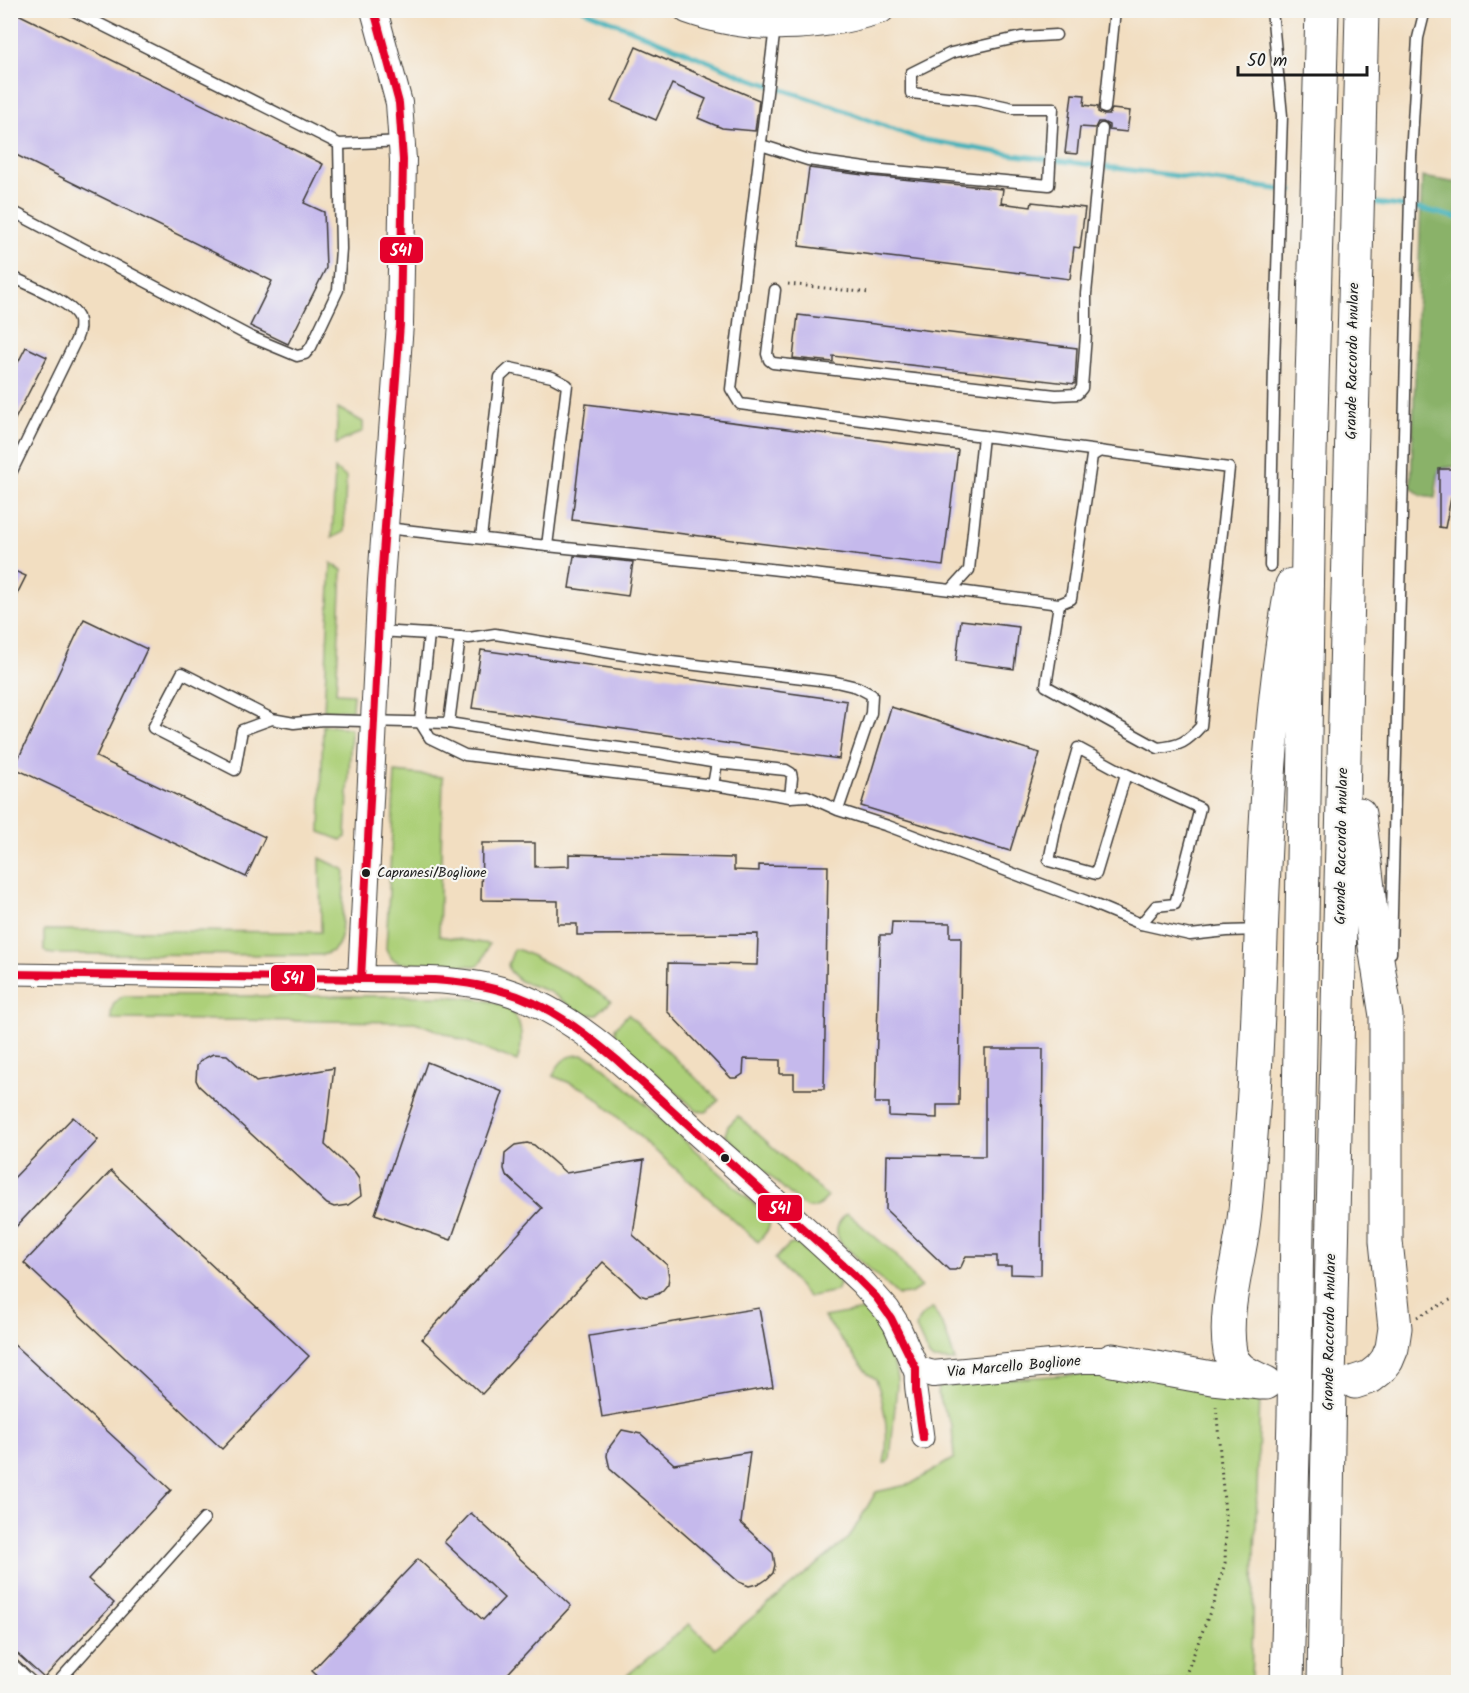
<svg xmlns="http://www.w3.org/2000/svg" width="1469" height="1693" font-family="Kalam,sans-serif">
	<style>
		.green { fill: #add079; stroke: #64764a; stroke-width: 1.5 }
		.forest { fill: #8ab269; stroke: #536742; stroke-width: 1.5 }
		.lines { fill: none; stroke-linecap: round; stroke-linejoin: round }
		.stream { stroke: #41b1b9; stroke-width: 5 }
		.building { fill: #c5b9ec }
		.service-casing { stroke: #3c3935; stroke-width: 13 }
		.minor-casing { stroke: #3c3935; stroke-width: 23 }
		.tertiary-casing { stroke: #3c3935; stroke-width: 28 }
		.motorway-casing { stroke: #3c3935; stroke-width: 35 }
		.path { stroke: #3c3935; stroke-width: 3; stroke-dasharray: 1.5 4.5; stroke-linecap: butt }
		.service { stroke: #fff; stroke-width: 10 }
		.minor { stroke: #fff; stroke-width: 21 }
		.tertiary { stroke: #fff; stroke-width: 26 }
		.motorway { stroke: #fff; stroke-width: 33 }
		.bus-1-casing { stroke: #f6f6f2; stroke-width: 12 }
		.bus-1 { stroke: #e4002b; stroke-width: 8 }
		.bus-dot { fill: #1c1c1c; stroke: #f6f6f2; stroke-width: 2 }
		.labels { text-anchor: middle; dominant-baseline: central; stroke-width: 4.5; stroke-linejoin: round; paint-order: stroke }
		.bus-label { font-size: 14px; fill: #1c1c1c; stroke: #f6f6f2; text-anchor: start }
		.street-label { font-size: 15px; fill: #1c1c1c; stroke: #f6f6f2 }
		.line-badge { stroke: #f6f6f2; stroke-width: 2 }
		.badge-label { font-size: 16px; text-anchor: middle; font-weight: bold; fill: #fff }
	</style>
	<rect width="100%" height="100%" fill="#f6f6f2"/>
	<filter id="ink" filterUnits="userSpaceOnUse"><feTurbulence type="fractalNoise" baseFrequency=".0167" numOctaves="2"/><feDisplacementMap in="SourceGraphic" scale="12" xChannelSelector="R" yChannelSelector="G"/><feConvolveMatrix kernelMatrix="1 2 1 2 8 2 1 2 1" color-interpolation-filters="sRGB"/></filter>
	<filter id="wash" filterUnits="userSpaceOnUse"><feTurbulence type="fractalNoise" baseFrequency=".008" numOctaves="4" result="noise"/><feDisplacementMap in="SourceGraphic" scale="24" xChannelSelector="R" yChannelSelector="G"/><feGaussianBlur stdDeviation="1.35" result="paint"/><feColorMatrix in="noise" values="0 0 0 0 0 0 0 0 0 0 0 0 0 0 0 0 0 1.4 0 .05"/><feComposite in="paint" operator="in"/></filter>
	<g filter="url(#wash)">
		<rect width="100%" height="100%" fill="#f2dec1"/>
		<!-- green -->
		<g class="green">
			<polygon points="338,408 363,422 363,431 336,444"/>
			<polygon points="335,469 346,477 344,532 332,538"/>
			<polygon points="331,563 342,570 336,693 353,694 352,710 324,711"/>
			<polygon points="323,725 349,728 351,730 346,837 341,840 320,832"/>
			<polygon points="395,772 443,777 439,936 489,944 482,961 478,966 400,963 392,959 386,949"/>
			<path d="M320,858l25,12 -4,67c-3,12 -9,15 -19,18l-268,-1 -7,-1 -3,-3v-20l277,2z"/>
			<polygon points="514,949 522,951 575,977 611,1001 597,1014 583,1015 550,992 520,981 510,971 508,965"/>
			<path d="M124,996h321c25,3 64,0 74,28 4,13 3,24 -2,37l-102,-39 -304,-3c0,-12 2,-18 13,-23z"/>
			<polygon points="628,1014 719,1100 706,1112 697,1111 616,1038 615,1028"/>
			<path d="M584,1055l12,5 169,154c10,12 1,18 -7,28l-171,-152 -34,-14c6,-15 14,-22 31,-21z"/>
			<path d="M738,1116l90,81c-8,8 -15,16 -26,8l-77,-70 3,-9z"/>
			<path d="M847,1213l48,41 26,33 -11,7 -12,1 -57,-52c-8,-13 -4,-20 6,-30z"/>
			<polygon points="793,1244 799,1245 837,1279 839,1284 836,1291 808,1297 775,1259 789,1245"/>
			<polygon points="933,1308 945,1330 955,1361 933,1360 929,1356 916,1328 920,1317"/>
			<path d="M858,1311c5,0 6,-1 10,2 13,7 30,57 29,72l-7,75 -4,3h-2c6,-27 0,-59 -8,-84l-8,-5 -44,-57z"/>
			<polygon points="1112,1372 1260,1396 1251,1682 619,1682 689,1624 715,1648 849,1538 876,1492 911,1484 954,1458 952,1426 940,1402 937,1387 990,1380"/>
		</g>
		<!-- forest -->
		<polygon class="forest" points="1422,177 1458,183 1458,466 1439,469 1435,498 1421,496 1411,487"/>
		<g class="lines">
			<!-- stream -->
			<g class="stream">
				<polyline points="584,10 751,79 832,106 919,139 1015,155 1292,191"/>
				<polyline points="1377,203 1422,209 1458,218"/>
			</g>
		</g>
		<g id="blocks">
			<!-- building -->
			<g class="building">
				<polygon points="10,10 323,164 304,203 324,212 326,268 288,344 250,326 272,281 10,152"/>
				<polygon points="636,47 759,100 755,131 722,128 698,118 706,99 672,84 656,120 612,101"/>
				<polygon points="1072,94 1085,95 1084,105 1098,107 1098,112 1104,115 1109,115 1112,109 1130,111 1127,132 1109,130 1109,125 1103,122 1098,122 1095,128 1080,127 1077,154 1065,153"/>
				<polygon points="809,168 871,176 1003,189 1001,203 1031,207 1032,202 1085,208 1080,248 1074,247 1070,279 799,246"/>
				<polygon points="798,315 1077,348 1075,384 833,356 833,362 793,358"/>
				<polygon points="26,347 47,357 10,429 10,378"/>
				<polygon points="586,404 958,450 943,566 572,520"/>
				<polygon points="1439,469 1458,469 1458,498 1451,498 1445,528 1439,527"/>
				<polygon points="574,556 633,562 628,596 569,588"/>
				<polygon points="10,569 26,576 10,608"/>
				<polygon points="84,619 147,649 96,757 265,837 246,877 14,768"/>
				<polygon points="961,620 1019,627 1014,669 956,661"/>
				<polygon points="481,650 847,701 839,759 472,708"/>
				<polygon points="891,707 1040,753 1010,851 861,806"/>
				<polygon points="482,843 535,843 535,867 569,866 569,854 734,858 734,870 759,871 759,865 828,866 824,1089 794,1089 794,1074 780,1074 780,1060 744,1059 743,1074 737,1078 731,1078 667,1011 668,963 757,965 758,934 577,935 577,924 558,924 558,901 481,900"/>
				<polygon points="892,922 950,923 950,937 961,937 959,1105 937,1105 937,1118 889,1116 889,1103 875,1103 880,935 891,935"/>
				<polygon points="985,1049 1043,1049 1041,1275 1011,1274 1011,1266 997,1266 997,1256 966,1256 961,1267 955,1270 949,1270 886,1210 887,1155 985,1156"/>
				<polygon points="213,1054 227,1055 256,1082 334,1068 325,1145 355,1173 359,1179 361,1196 348,1205 334,1207 327,1204 199,1086 196,1080 197,1066 201,1060"/>
				<polygon points="427,1062 503,1092 451,1240 375,1214"/>
				<polygon points="73,1117 98,1140 10,1233 10,1182"/>
				<polygon points="527,1143 534,1145 566,1173 644,1160 633,1235 667,1265 669,1277 668,1284 663,1290 658,1294 646,1297 640,1295 603,1262 482,1394 422,1339 542,1208 506,1175 504,1169 505,1153 515,1145"/>
				<polygon points="111,1171 309,1356 222,1449 24,1263"/>
				<polygon points="759,1308 773,1387 602,1417 589,1336"/>
				<polygon points="10,1341 171,1490 88,1579 114,1603 44,1678 10,1647"/>
				<polygon points="622,1430 641,1434 674,1464 750,1452 741,1523 773,1553 775,1565 773,1573 767,1579 761,1583 749,1586 739,1582 610,1469 607,1456 608,1449"/>
				<polygon points="471,1513 571,1606 499,1683 325,1683 312,1671 418,1559 483,1620 504,1598 444,1542"/>
			</g>
		</g>
	</g>
	<g filter="url(#ink)">
		<use href="#blocks" fill-opacity="0" stroke="#3c3935" stroke-width="1.5"/>
		<g class="lines">
			<defs>
				<g id="service">
					<polyline points="72,10 339,144 403,141"/>
					<polyline points="775,27 731,389 740,404 983,436"/>
					<polyline points="1105,108 1115,10"/>
					<polyline points="761,145 808,160 872,169 1049,185 1053,108 1013,108 976,100 911,93 911,73 951,53 1021,37 1056,35"/>
					<polyline points="10,210 249,336 297,356 305,354 311,347 338,290 341,249 339,144"/>
					<path d="M10,276c17,8 60,25 68,41 3,8 1,16 -2,23l-66,135"/>
					<polyline points="775,290 767,354 769,360 773,363 1056,395 1077,394 1082,388 1086,335 1086,294 1102,129"/>
					<path d="M386,528c53,6 107,12 161,18l20,-161 -15,-8 -42,-9 -10,9 -19,161"/>
					<path d="M547,546l223,23 181,21 18,-20 14,-134 246,32 -28,258c-14,16 -21,20 -43,22l-112,-62 13,-82 -108,-14"/>
					<polyline points="1270,566 1274,364 1282,116 1272,10"/>
					<polyline points="1059,604 1071,599 1092,456 1100,451"/>
					<polyline points="379,631 429,634"/>
					<polyline points="272,719 242,730 235,770 153,728 182,673 272,719 294,723 323,720 449,723 543,738 659,753 717,763 786,770 791,773 792,778 790,797"/>
					<polyline points="449,723 460,637"/>
					<polyline points="1126,774 1096,874 1049,861 1057,821 1078,748 1126,774 1200,808 1175,904 1156,906 1141,924"/>
					<polyline points="713,785 717,763"/>
					<polyline points="838,810 871,713 872,695 857,687 836,682 655,660 495,634 469,638 429,634 420,722 430,738 465,755 713,785 790,797 807,796 838,810 888,826 1086,901 1141,924 1190,935 1227,931 1259,930"/>
					<polyline points="1391,953 1411,156 1418,38 1425,10"/>
					<polyline points="10,1662 32,1682"/>
					<polyline points="58,1682 204,1519"/>
				</g>
				<g id="minor">
					<polyline points="10,974 361,979"/>
					<path d="M916,1369c-4,11 6,53 7,69"/>
				</g>
				<g id="tertiary">
					<path d="M374,10l25,93 4,57 -3,164 -19,257 -20,398c47,1 98,-2 144,12 77,24 138,92 196,145 54,48 109,96 162,147l24,27 9,14 20,45 17,5 150,-14h29"/>
					<path d="M687,10c63,23 131,20 194,0"/>
				</g>
				<g id="motorway">
					<polyline points="1112,1360 1212,1378 1261,1383"/>
					<polyline points="1355,1382 1370,1377 1380,1369 1387,1360 1392,1348 1395,1328 1386,1241 1386,1016 1375,946 1359,814"/>
					<path d="M1266,1383c-14,-7 -33,-13 -36,-31 -7,-38 8,-87 13,-125 5,-35 6,-70 9,-104 13,-180 7,-360 40,-538"/>
					<polyline points="1287,1682 1294,1415 1309,491 1322,10"/>
					<polyline points="1324,1682 1329,1382 1362,10"/>
				</g>
			</defs>
			<!-- service casing -->
			<use href="#service" class="service-casing"/>
			<!-- minor casing -->
			<use href="#minor" class="minor-casing"/>
			<!-- tertiary casing -->
			<use href="#tertiary" class="tertiary-casing"/>
			<!-- motorway casing -->
			<use href="#motorway" class="motorway-casing"/>
			<!-- path -->
			<g class="path">
				<polyline points="788,284 870,293"/>
				<polyline points="1417,1317 1458,1296"/>
				<polyline points="1458,1418 1454,1453 1458,1491"/>
				<polyline points="1183,1682 1213,1604 1225,1563 1226,1526 1216,1404"/>
			</g>
			<!-- service -->
			<use href="#service" class="service"/>
			<!-- minor -->
			<use href="#minor" class="minor"/>
			<!-- tertiary -->
			<use href="#tertiary" class="tertiary"/>
			<!-- motorway -->
			<use href="#motorway" class="motorway"/>
			<defs>
				<g id="bus-1">
					<path d="M10,974l424,6c82,5 121,28 183,80l237,215 22,22 15,21 25,51v22l7,47"/>
					<polyline points="361,979 381,581 400,324 403,160 399,103 374,10"/>
				</g>
			</defs>
			<!-- bus-1 casing -->
			<use href="#bus-1" class="bus-1-casing"/>
			<!-- bus-1 -->
			<use href="#bus-1" class="bus-1"/>
		</g>
	</g>
	<!-- markers -->
	<g class="bus-dot">
		<circle cx="366" cy="873" r="5"/>
		<circle cx="725" cy="1158" r="5"/>
	</g>
	<g class="labels">
		<!-- bus labels -->
		<g class="bus-label">
			<text x="377" y="873">Capranesi/Boglione</text>
		</g>
		<!-- street labels -->
		<g class="street-label">
			<text transform="translate(1353 361) rotate(-89)">Grande Raccordo Anulare</text>
			<text transform="translate(1342 846) rotate(-89)">Grande Raccordo Anulare</text>
			<text transform="translate(1330 1332) rotate(-89)">Grande Raccordo Anulare</text>
			<text transform="translate(1014 1367) rotate(-5)">Via Marcello Boglione</text>
		</g>
	</g>
	<g class="line-badge">
		<rect x="379" y="236" width="45" height="28" rx="6" fill="#e4002b"/>
		<rect x="270" y="964" width="46" height="28" rx="6" fill="#e4002b"/>
		<rect x="757" y="1194" width="46" height="28" rx="6" fill="#e4002b"/>
	</g>
	<g class="badge-label">
		<text x="401" y="256">541</text>
		<text x="293" y="984">541</text>
		<text x="780" y="1214">541</text>
	</g>
	<!-- margin -->
	<rect width="1469" height="1693" fill="none" stroke="#f6f6f2" stroke-width="36"/>
	<!-- scale -->
	<path d="M1238 66v9h129v-9" fill="none" stroke="#1c1c1c" stroke-width="3"/>
	<text x="1247" y="66" font-size="18" fill="#1c1c1c" stroke="#f6f6f2" stroke-width="4.5" paint-order="stroke">50 m</text>
</svg>
